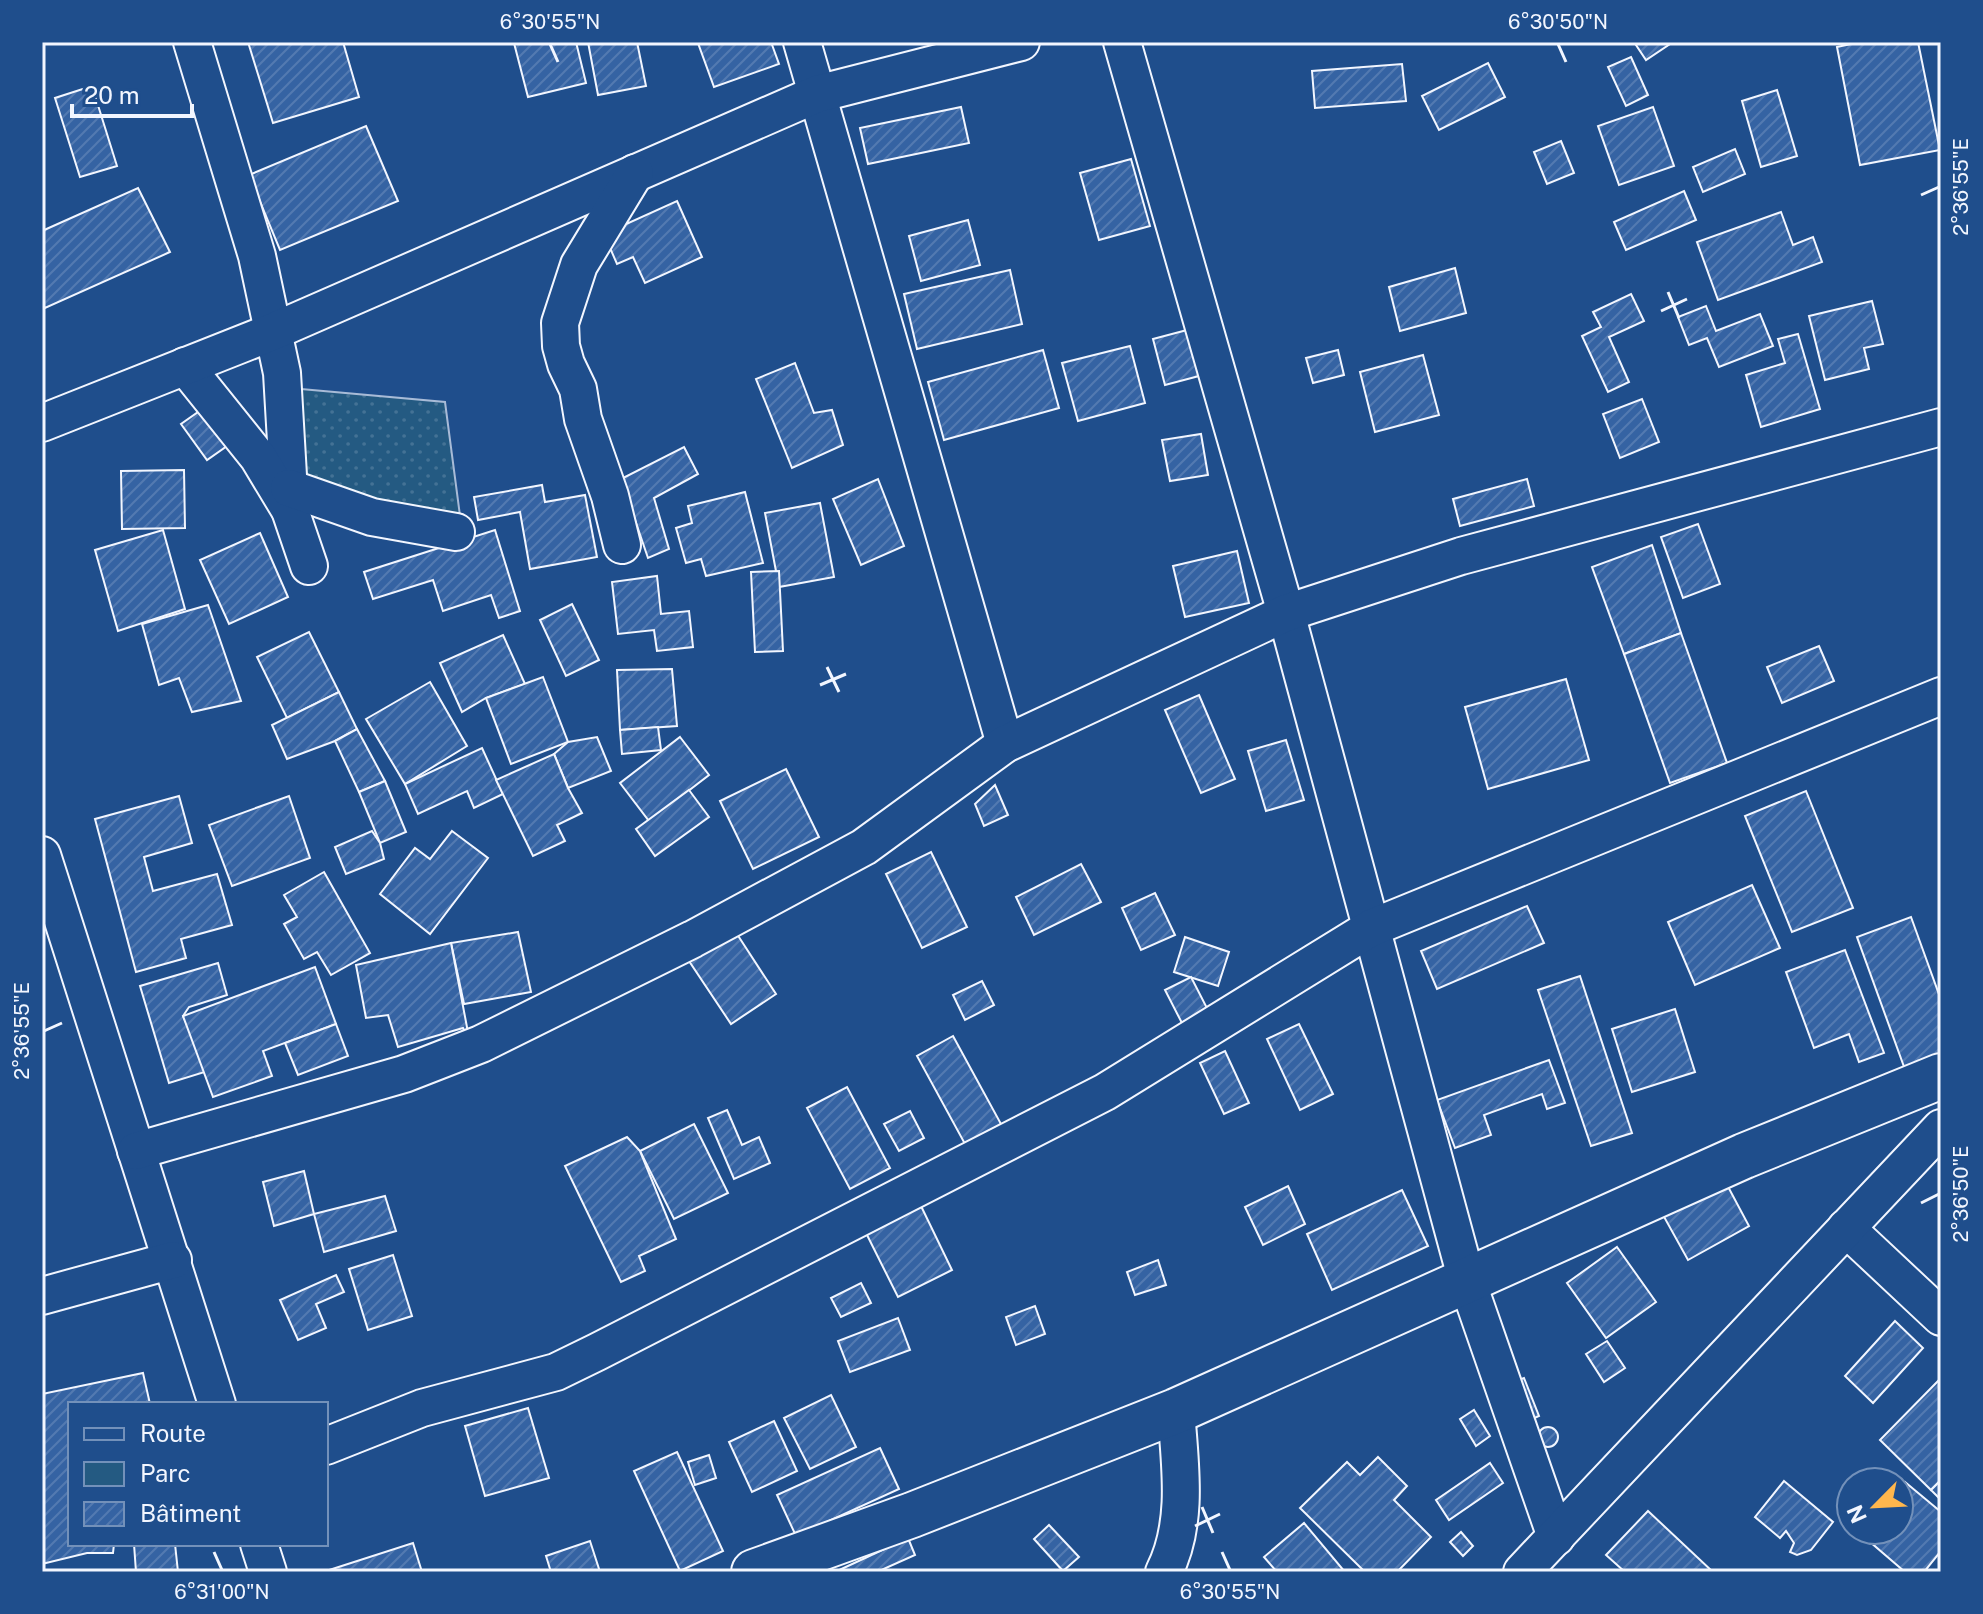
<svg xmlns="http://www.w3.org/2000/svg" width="1983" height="1614" font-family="'Public Sans',sans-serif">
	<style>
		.green { fill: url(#green-dots); stroke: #a8bbd7; stroke-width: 2 }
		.building { fill: url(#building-hatch); stroke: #f2f6ff; stroke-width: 2 }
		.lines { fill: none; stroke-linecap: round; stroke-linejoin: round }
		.street-casing { stroke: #f2f6ff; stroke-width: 40 }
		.secondary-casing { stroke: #f2f6ff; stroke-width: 48 }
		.street { stroke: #1f4e8c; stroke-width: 36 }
		.secondary { stroke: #1f4e8c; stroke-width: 44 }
		.ticks { fill: none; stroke: #f2f6ff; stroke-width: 3 }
		.neatline { fill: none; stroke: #f2f6ff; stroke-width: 3 }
		.ticks-label { font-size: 20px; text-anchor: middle; fill: #f2f6ff }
	</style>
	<defs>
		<pattern id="green-dots" width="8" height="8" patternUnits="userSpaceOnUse" patternTransform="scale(2)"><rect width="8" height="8" fill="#245a82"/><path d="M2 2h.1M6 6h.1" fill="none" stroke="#447295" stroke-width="1.8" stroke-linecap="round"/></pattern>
		<pattern id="building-hatch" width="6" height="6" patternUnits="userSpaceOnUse" patternTransform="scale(2)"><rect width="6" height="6" fill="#3563a3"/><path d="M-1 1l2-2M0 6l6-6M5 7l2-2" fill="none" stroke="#537ab1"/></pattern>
	</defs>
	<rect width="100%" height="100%" fill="#1f4e8c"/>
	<!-- green -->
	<polygon class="green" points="301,389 445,402 464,546 293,501"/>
	<!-- building -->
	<g class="building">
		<polygon points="248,42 343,42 359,97 273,123"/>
		<polygon points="520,42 576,42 586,83 528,97 514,43"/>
		<polygon points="588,42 637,42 646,86 598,95"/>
		<polygon points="701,42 771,42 779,64 714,87 698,43"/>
		<polygon points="1634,42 1673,42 1646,60"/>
		<polygon points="1860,42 1918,42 1940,150 1860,165 1837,47"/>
		<polygon points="1631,57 1648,95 1626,106 1608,67"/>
		<polygon points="1488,63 1505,97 1439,130 1422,96"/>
		<polygon points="1402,64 1406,101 1315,108 1312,71"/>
		<polygon points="92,86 117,166 80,177 55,98"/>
		<polygon points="1777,90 1797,156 1761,167 1742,101"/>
		<polygon points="961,107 969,143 868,164 860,128"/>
		<polygon points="1653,107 1674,166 1619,185 1598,126"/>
		<polygon points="366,126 398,201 280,250 249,175"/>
		<polygon points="1561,141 1574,173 1547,184 1534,152"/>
		<polygon points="1735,149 1745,174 1703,192 1693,167"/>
		<polygon points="1131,159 1150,226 1099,240 1080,173"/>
		<polygon points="138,188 170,252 45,308 42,302 42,231"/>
		<polygon points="1684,191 1696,220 1626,250 1614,222"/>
		<polygon points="677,201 702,257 645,283 633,257 617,264 604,234"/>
		<polygon points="1781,212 1793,245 1813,237 1822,262 1718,300 1697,242"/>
		<polygon points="968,220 980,265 921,281 909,236"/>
		<polygon points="1455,268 1466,313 1400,331 1389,287"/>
		<polygon points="1010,270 1022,324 917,349 904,294"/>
		<polygon points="1631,294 1644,321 1609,337 1629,382 1608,392 1582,336 1601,327 1593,312"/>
		<polygon points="1872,301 1883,344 1864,348 1869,369 1825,380 1809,316"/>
		<polygon points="1706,306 1716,331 1760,314 1773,346 1719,367 1707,338 1689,345 1678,317"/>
		<polygon points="1187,330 1199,376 1165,385 1153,339"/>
		<polygon points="1798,334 1820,409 1761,427 1746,375 1785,363 1778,339"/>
		<polygon points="1130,346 1145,403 1078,421 1062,363"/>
		<polygon points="1043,350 1059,408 944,440 928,382"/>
		<polygon points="1338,350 1344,375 1313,383 1306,358"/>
		<polygon points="1423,355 1439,415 1375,432 1360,372"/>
		<polygon points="795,363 814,413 832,410 843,445 792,468 756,379"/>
		<polygon points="1642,399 1659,442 1620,458 1603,414"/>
		<polygon points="201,410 227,446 207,460 181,424"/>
		<polygon points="1201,434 1208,475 1170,481 1162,440"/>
		<polygon points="684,447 698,474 654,498 669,549 648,558 621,479"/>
		<polygon points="184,470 185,528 122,529 121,471"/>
		<polygon points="878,479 904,546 861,565 833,499"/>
		<polygon points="1527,479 1534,506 1460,526 1453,499"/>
		<polygon points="542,485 545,502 585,495 597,557 530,569 520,512 478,520 474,497"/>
		<polygon points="745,492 763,563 706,576 701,559 686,563 676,528 692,523 688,506"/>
		<polygon points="820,503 834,577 779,587 765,513"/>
		<polygon points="1698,524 1720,584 1683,598 1661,537"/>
		<polygon points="163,530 185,609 118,631 95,550"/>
		<polygon points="495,530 520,611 499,618 491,595 443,611 433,580 373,599 364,572"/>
		<polygon points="260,533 288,597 229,624 200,560"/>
		<polygon points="1652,545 1681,633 1624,654 1592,567"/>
		<polygon points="1237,551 1249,603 1185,617 1173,566"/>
		<polygon points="779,571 783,651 755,652 751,572"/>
		<polygon points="657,576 661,614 689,611 693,647 657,651 654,630 618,634 612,582"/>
		<polygon points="572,604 599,660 566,676 540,620"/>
		<polygon points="208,605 241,701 192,712 179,678 159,685 142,624"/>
		<polygon points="309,632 339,692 287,718 257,657"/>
		<polygon points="1681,633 1727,763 1670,783 1624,654"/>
		<polygon points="503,635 525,684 486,698 462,712 440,663"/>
		<polygon points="1819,646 1834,681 1782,703 1767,667"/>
		<polygon points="672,669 677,726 620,730 617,670"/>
		<polygon points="543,677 568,742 511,764 486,698"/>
		<polygon points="1566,679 1589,760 1488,789 1465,707"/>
		<polygon points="430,682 467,746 405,784 366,719"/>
		<polygon points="339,692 357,729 335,741 287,759 272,725"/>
		<polygon points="1199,695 1235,779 1201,793 1165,710"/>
		<polygon points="658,727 661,750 622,754 620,730"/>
		<polygon points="357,729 385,781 359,792 335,741"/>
		<polygon points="597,737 611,771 568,788 554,754 568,742"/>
		<polygon points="680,737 709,775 649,821 620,783"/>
		<polygon points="1286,740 1304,800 1266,811 1248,751"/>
		<polygon points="482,748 503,794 474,808 467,791 418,814 405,784"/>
		<polygon points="554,754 568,788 582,813 557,825 565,841 533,856 496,780"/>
		<polygon points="786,769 819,837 753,869 720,801"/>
		<polygon points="385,781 406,832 380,843 359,792"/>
		<polygon points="995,785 1008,815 984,826 975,804"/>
		<polygon points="689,790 709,817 655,856 636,829"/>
		<polygon points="1806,791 1853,908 1792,932 1745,816"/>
		<polygon points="179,796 192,843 144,857 153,891 217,874 232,925 181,939 186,958 136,972 95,819"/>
		<polygon points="289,796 310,858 232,886 209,825"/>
		<polygon points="372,831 380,843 384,859 346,874 335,847"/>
		<polygon points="452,831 488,858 430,934 380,894 415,848 430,859"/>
		<polygon points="931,852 967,927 922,948 886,874"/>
		<polygon points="1081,864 1101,902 1034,935 1016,897"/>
		<polygon points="324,872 370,953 331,975 317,952 304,959 284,924 297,917 284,895"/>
		<polygon points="1752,885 1780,948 1695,985 1668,922"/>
		<polygon points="1155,893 1175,935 1141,950 1122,908"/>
		<polygon points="1527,906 1544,943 1437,989 1421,951"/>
		<polygon points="1911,917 1941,1000 1941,1062 1907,1075 1857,937"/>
		<polygon points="735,931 776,994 731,1024 689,961"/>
		<polygon points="518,932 531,992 464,1004 451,943"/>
		<polygon points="1185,937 1229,952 1218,986 1174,972"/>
		<polygon points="451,943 470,1043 463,1028 398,1047 388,1015 366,1018 356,965"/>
		<polygon points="1845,950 1884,1053 1859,1062 1849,1034 1814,1048 1786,972"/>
		<polygon points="218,963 227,995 189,1007 183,1016 208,1071 169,1083 140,986"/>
		<polygon points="315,967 336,1024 263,1051 272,1076 213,1097 183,1016"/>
		<polygon points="1580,976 1632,1133 1591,1146 1538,990"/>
		<polygon points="1191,977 1210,1014 1184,1027 1165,990"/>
		<polygon points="982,981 994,1005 965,1020 953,995"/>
		<polygon points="1675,1009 1695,1072 1632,1092 1612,1029"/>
		<polygon points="336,1024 348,1056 298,1075 285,1043"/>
		<polygon points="1299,1024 1333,1094 1300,1110 1267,1039"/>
		<polygon points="953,1036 1001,1124 965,1144 917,1056"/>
		<polygon points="1225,1051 1249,1103 1224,1114 1200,1063"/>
		<polygon points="1549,1060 1565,1103 1547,1109 1542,1094 1484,1115 1491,1135 1455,1148 1437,1100"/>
		<polygon points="847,1087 890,1168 850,1189 807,1108"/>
		<polygon points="727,1110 742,1145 759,1137 770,1163 734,1179 708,1118"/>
		<polygon points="910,1111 924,1138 899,1151 884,1124"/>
		<polygon points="694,1124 728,1193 674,1219 640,1151"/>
		<polygon points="627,1137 640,1151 676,1239 639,1256 645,1271 621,1282 565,1166"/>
		<polygon points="304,1171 314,1214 274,1226 263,1182"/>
		<polygon points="1725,1181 1749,1226 1688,1260 1663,1215"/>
		<polygon points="1288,1186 1305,1224 1263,1245 1245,1207"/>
		<polygon points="1402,1190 1428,1246 1332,1290 1307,1234"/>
		<polygon points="385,1196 396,1231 324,1252 314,1214"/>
		<polygon points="921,1206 952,1270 898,1297 865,1231"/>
		<polygon points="1617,1247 1656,1302 1606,1338 1567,1283"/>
		<polygon points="393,1255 412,1316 368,1330 349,1269"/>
		<polygon points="1158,1260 1166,1285 1135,1295 1127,1272"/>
		<polygon points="336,1275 344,1292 316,1304 326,1328 298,1340 280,1300"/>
		<polygon points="861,1283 871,1303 841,1317 831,1298"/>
		<polygon points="1035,1306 1045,1334 1016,1345 1006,1317"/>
		<polygon points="898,1318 910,1350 850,1372 838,1341"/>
		<polygon points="1895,1321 1923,1348 1873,1403 1845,1376"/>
		<polygon points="1607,1341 1625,1368 1604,1382 1586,1354"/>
		<polygon points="143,1373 150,1404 70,1404 70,1544 114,1544 113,1553 87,1553 42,1564 42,1394"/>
		<polygon points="1524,1378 1539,1416 1526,1422 1510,1383"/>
		<polygon points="1940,1379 1941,1480 1931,1490 1880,1440"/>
		<polygon points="831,1395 856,1447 810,1469 784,1418"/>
		<polygon points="528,1408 549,1478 485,1496 465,1426"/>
		<polygon points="1474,1410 1490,1436 1476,1446 1460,1419"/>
		<polygon points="774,1421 797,1471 752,1492 729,1442"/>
		<circle cx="1548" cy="1437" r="10"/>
		<polygon points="880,1448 899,1489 796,1536 777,1495"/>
		<polygon points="677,1452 723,1551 680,1571 634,1471"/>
		<polygon points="709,1455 716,1478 695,1485 688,1462"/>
		<polygon points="1378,1457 1407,1486 1394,1500 1431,1537 1397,1572 1365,1572 1300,1508 1347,1462 1360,1475"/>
		<polygon points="1490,1463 1503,1483 1449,1520 1436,1500"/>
		<polygon points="1941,1480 1941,1500 1931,1490"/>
		<polygon points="1784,1481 1833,1522 1811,1550 1797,1555 1790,1552 1794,1543 1786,1531 1780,1538 1755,1517"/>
		<polygon points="1905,1482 1941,1512 1941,1551 1924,1572 1905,1572 1862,1535 1866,1530 1899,1530 1899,1490"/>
		<polygon points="1648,1511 1713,1572 1625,1572 1606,1555"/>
		<polygon points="1304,1523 1345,1572 1277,1572 1264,1557"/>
		<polygon points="1049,1525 1079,1557 1063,1571 1034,1539"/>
		<polygon points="1461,1532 1473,1546 1463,1556 1450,1542"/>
		<polygon points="908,1538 915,1555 877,1572 835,1572"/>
		<polygon points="590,1541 600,1572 551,1572 546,1556"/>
		<polygon points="413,1543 422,1572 323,1572"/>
		<polygon points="134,1544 175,1544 178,1572 136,1572"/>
	</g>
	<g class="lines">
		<defs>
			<g id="street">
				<polyline points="192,42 257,256 282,373 290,510"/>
				<polyline points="802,42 1005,744"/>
				<polyline points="1122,42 1286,613 1467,1281 1556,1537"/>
				<polyline points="185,366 258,457 290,510 309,566"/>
				<polyline points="42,423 272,332 817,94 1021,42"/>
				<polyline points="289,488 372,517 456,532"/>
				<polyline points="622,545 610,496 583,419 578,389 566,364 561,346 560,323 579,265 635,173"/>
				<polyline points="42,855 217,1404"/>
				<polyline points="136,1151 404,1074 481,1044 693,939 864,847 1005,744 1286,613 1461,556 1941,427"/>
				<polyline points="1846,1228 1941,1317"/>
				<polyline points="42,1296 173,1260"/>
				<polyline points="326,1446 422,1408 556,1372 597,1352 1105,1092 1371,928 1941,696"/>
				<polyline points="259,1544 268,1572"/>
				<path d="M1164,1572c25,-49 16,-108 12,-161"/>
				<polyline points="1522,1572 1941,1128"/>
			</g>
			<polyline id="secondary" points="754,1572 912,1515 1176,1411 1744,1156 1941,1076"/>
		</defs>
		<!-- street casing -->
		<use href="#street" class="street-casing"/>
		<!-- secondary casing -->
		<use href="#secondary" class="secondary-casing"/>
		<!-- street -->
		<use href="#street" class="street"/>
		<!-- secondary -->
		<use href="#secondary" class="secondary"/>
	</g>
	<!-- ticks -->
	<path class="ticks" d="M550,44l8,18M1558,44l8,18M1921,195l18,-8M1668,292l11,26M1661,311l26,-12M827,667l12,25M820,685l26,-11M44,1031l18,-8M1921,1203l18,-9M1202,1507l11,26M1195,1526l25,-12M214,1552l8,18M1222,1552l8,18"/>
	<!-- border -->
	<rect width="1983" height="1614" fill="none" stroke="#1f4e8c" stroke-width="88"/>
	<!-- legend -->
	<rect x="68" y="1402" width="260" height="144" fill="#1f4e8c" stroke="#7391ba" stroke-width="2"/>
	<rect x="84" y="1428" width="40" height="12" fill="#1f4e8c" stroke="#7391ba" stroke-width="2"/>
	<text x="140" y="1442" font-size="24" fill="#f2f6ff">Route</text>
	<rect x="84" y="1462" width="40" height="24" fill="#245a82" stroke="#7391ba" stroke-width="2"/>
	<text x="140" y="1482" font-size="24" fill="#f2f6ff">Parc</text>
	<rect x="84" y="1502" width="40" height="24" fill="url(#building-hatch)" stroke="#7391ba" stroke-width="2"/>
	<text x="140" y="1522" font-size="24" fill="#f2f6ff">Bâtiment</text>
	<!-- north arrow -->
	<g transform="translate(1875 1506) rotate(246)"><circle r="38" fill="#1f4e8c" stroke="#7391ba" stroke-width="2"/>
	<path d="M0-6L14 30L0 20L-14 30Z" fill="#ffb74d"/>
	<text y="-12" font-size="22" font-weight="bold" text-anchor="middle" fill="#f2f6ff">N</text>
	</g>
	<!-- scale -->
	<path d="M72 104v12h120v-12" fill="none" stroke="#f2f6ff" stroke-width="4"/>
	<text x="84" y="104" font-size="24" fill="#f2f6ff" stroke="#1f4e8c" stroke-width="6" paint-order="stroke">20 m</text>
	<rect x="44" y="44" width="1895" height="1526" class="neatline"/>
	<g class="ticks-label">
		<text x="550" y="29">6°30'55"N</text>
		<text x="1558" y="29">6°30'50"N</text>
		<text transform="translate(1961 187) rotate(-90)" y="7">2°36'55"E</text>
		<text transform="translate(22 1031) rotate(-90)" y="7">2°36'55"E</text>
		<text transform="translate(1961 1194) rotate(-90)" y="7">2°36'50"E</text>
		<text x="222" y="1599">6°31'00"N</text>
		<text x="1230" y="1599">6°30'55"N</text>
	</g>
</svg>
